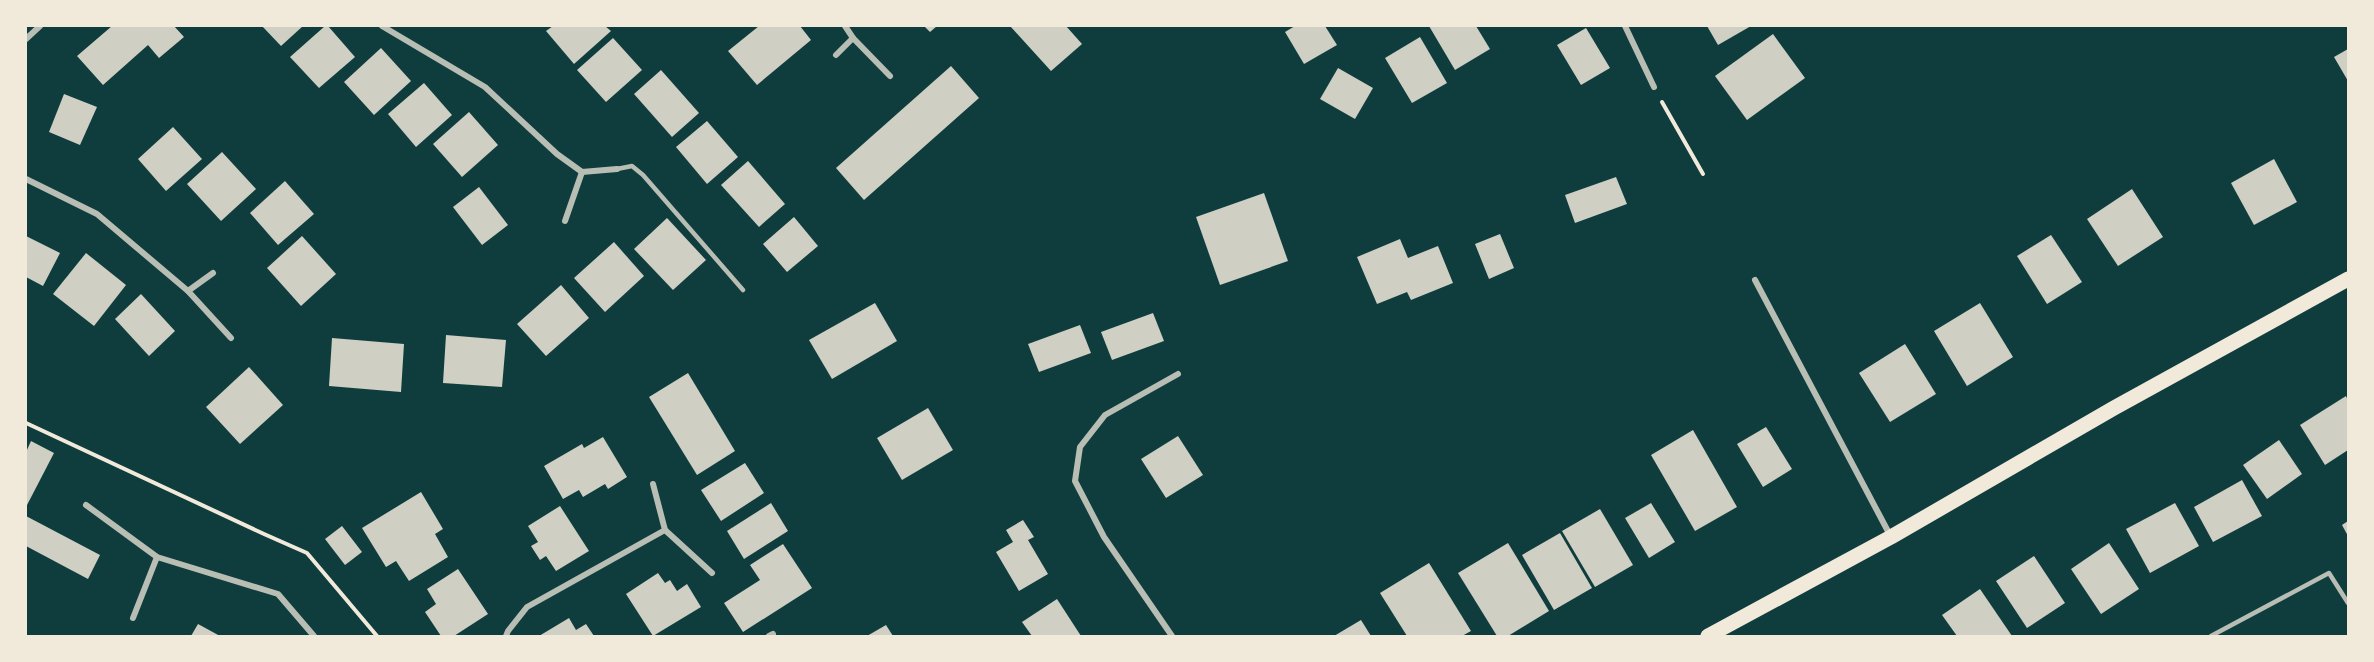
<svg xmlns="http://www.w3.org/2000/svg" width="2374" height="662" viewBox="0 0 2374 662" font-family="Poppins,sans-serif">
	<rect width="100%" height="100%" fill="#0f3d3e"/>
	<g fill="#cfcfc3">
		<path d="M112,26H174L184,37L159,58L148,45L103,85L77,56Z"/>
		<path d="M262,26H303L281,46Z"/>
		<path d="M325,26H328L355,57L319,88L290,57Z"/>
		<path d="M553,26H605L611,31L574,64L546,31Z"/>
		<path d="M759,26H800L811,40L757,85L728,51Z"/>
		<path d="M924,26H937L930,32Z"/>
		<path d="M1010,26H1066L1082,44L1051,71Z"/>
		<path d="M1295,26H1325L1337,45L1304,64L1285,32Z"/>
		<path d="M1429,26H1476L1490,49L1455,70Z"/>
		<path d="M1707,26H1751L1718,45Z"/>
		<path d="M1586,28L1610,68L1581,85L1557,45Z"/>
		<path d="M1773,34L1805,78L1747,120L1715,76Z"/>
		<path d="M1420,37L1447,83L1412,103L1385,58Z"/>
		<path d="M613,38L642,70L606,102L577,70Z"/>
		<path d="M381,48L411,81L374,115L344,82Z"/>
		<path d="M2348,49V81L2334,57Z"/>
		<path d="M951,66L979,98L864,200L836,168Z"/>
		<path d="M1338,68L1373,88L1355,119L1320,99Z"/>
		<path d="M661,70L699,113L672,137L634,94Z"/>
		<path d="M424,83L452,115L416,147L388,114Z"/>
		<path d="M64,94L97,107L80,145L49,132Z"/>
		<path d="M469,112L498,145L462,177L433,144Z"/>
		<path d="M707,121L738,157L707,184L676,147Z"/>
		<path d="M173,127L202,159L166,191L138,159Z"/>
		<path d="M222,152L256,189L221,221L187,184Z"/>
		<path d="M2274,159L2297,202L2254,225L2231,183Z"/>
		<path d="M748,161L785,204L759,227L721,185Z"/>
		<path d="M1616,177L1627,204L1575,223L1565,195Z"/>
		<path d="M285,181L314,214L278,245L250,213Z"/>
		<path d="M479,187L508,225L482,245L453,207Z"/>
		<path d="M2132,189L2163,237L2118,266L2087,219Z"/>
		<path d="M1264,193L1288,261L1220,285L1196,217Z"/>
		<path d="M794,217L818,246L787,272L763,244Z"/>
		<path d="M667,218L706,260L673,290L634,249Z"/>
		<path d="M1500,234L1514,268L1489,279L1475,244Z"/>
		<path d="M2051,235L2082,282L2047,304L2017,256Z"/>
		<path d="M26,236L60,253L43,286L26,277Z"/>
		<path d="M302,236L336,274L301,306L267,268Z"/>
		<path d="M1400,239L1408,258L1438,246L1453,283L1411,300L1407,292L1377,304L1357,257Z"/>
		<path d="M614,242L644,276L605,312L574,278Z"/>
		<path d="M86,253L126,285L94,326L53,294Z"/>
		<path d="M561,285L589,318L546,356L517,324Z"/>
		<path d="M141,294L175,331L149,356L115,319Z"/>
		<path d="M875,303L897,341L832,379L809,340Z"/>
		<path d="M1980,303L2013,357L1967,386L1934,331Z"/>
		<path d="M1153,313L1164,341L1112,360L1101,332Z"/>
		<path d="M1080,325L1091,353L1039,372L1028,344Z"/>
		<path d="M446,335L506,340L502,387L443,383Z"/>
		<path d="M332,338L404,344L401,392L329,386Z"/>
		<path d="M1905,344L1936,394L1890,422L1859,373Z"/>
		<path d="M249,367L283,405L240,444L206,407Z"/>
		<path d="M688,373L735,451L697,475L649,397Z"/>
		<path d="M2346,396L2348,401V450L2325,465L2300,425Z"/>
		<path d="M928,408L953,450L902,480L877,438Z"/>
		<path d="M1766,427L1792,469L1763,487L1737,444Z"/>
		<path d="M1693,430L1737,507L1695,531L1651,455Z"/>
		<path d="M1178,436L1203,475L1166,498L1141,459Z"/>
		<path d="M603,437L627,477L608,489L605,484L583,497L579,490L563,499L544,466L582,444L584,448Z"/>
		<path d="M2279,440L2302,474L2267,499L2243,465Z"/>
		<path d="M31,441L54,453L26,507V452Z"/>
		<path d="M745,463L764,493L721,521L701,490Z"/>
		<path d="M2242,480L2262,516L2213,542L2194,507Z"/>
		<path d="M421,492L443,529L435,534L448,557L409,581L396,561L386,567L362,528Z"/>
		<path d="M771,503L788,531L744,559L727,531Z"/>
		<path d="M1651,503L1675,542L1649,558L1625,518Z"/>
		<path d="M2175,503L2199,546L2150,573L2126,529Z"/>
		<path d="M560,506L589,551L556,571L546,556L540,560L531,546L538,542L528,526Z"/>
		<path d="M1600,509L1633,565L1595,587L1562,531Z"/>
		<path d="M26,516L100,555L88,579L26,546Z"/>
		<path d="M1023,520L1034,537L1028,540L1048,574L1019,591L996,552L1013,542L1006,530Z"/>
		<path d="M2348,521V536L2342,525Z"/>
		<path d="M342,526L362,552L345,565L325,539Z"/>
		<path d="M1560,533L1592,588L1554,610L1522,555Z"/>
		<path d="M1508,543L1549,611L1508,636H1497L1458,573Z"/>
		<path d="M2109,543L2139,589L2101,614L2071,569Z"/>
		<path d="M783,544L812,588L743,632L724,603L760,580L750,565Z"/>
		<path d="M2034,556L2065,603L2027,628L1996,581Z"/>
		<path d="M1429,563L1471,631L1462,636H1407L1380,593Z"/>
		<path d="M458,569L488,614L454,636H441L425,612L436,604L427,589Z"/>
		<path d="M658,573L665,583L670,580L677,591L687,584L701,607L653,636L626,594Z"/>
		<path d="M1980,589L2012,636H1957L1942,615Z"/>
		<path d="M1057,599L1081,636H1032L1022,622Z"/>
		<path d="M569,618L576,630L586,624L594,636H539Z"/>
		<path d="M1361,620L1371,636H1334Z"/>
		<path d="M198,624L220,636H191Z"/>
		<path d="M886,625L893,636H867Z"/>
	</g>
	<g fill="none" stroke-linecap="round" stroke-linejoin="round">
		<g stroke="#f1e9da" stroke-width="4">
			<path d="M1662,102L1703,174"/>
			<path d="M26,423L264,534L307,553L377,636"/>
		</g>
		<g stroke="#b8beb3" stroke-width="4.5">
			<path d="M617,169L632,166L643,175L743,290"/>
			<path d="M2211,636L2329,573L2348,603"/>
		</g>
		<g stroke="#b8beb3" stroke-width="6">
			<path d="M382,26L485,87L557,154L582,172L617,169"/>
			<path d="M1625,26L1654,87"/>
			<path d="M853,38L890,76"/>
			<path d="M26,39L40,26"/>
			<path d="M836,55L853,38L845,26"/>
			<path d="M26,179L97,214L188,291L231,338"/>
			<path d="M565,221L582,172"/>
			<path d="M1755,280L1891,537"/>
			<path d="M188,291L213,273"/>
			<path d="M86,505L157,557L278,594L314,636"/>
			<path d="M665,530L712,573"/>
			<path d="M133,618L157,557"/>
			<path d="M506,636L508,631L527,607L665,530L653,484"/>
			<path d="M769,636L773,634"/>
			<path d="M1172,636L1104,537L1075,481L1080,447L1105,415L1178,374"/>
		</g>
		<path stroke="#f1e9da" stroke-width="15" d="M1708,636L1891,537L2114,408L2348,279"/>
	</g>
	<rect width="2374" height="662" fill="none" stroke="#f1e9da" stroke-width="54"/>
</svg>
